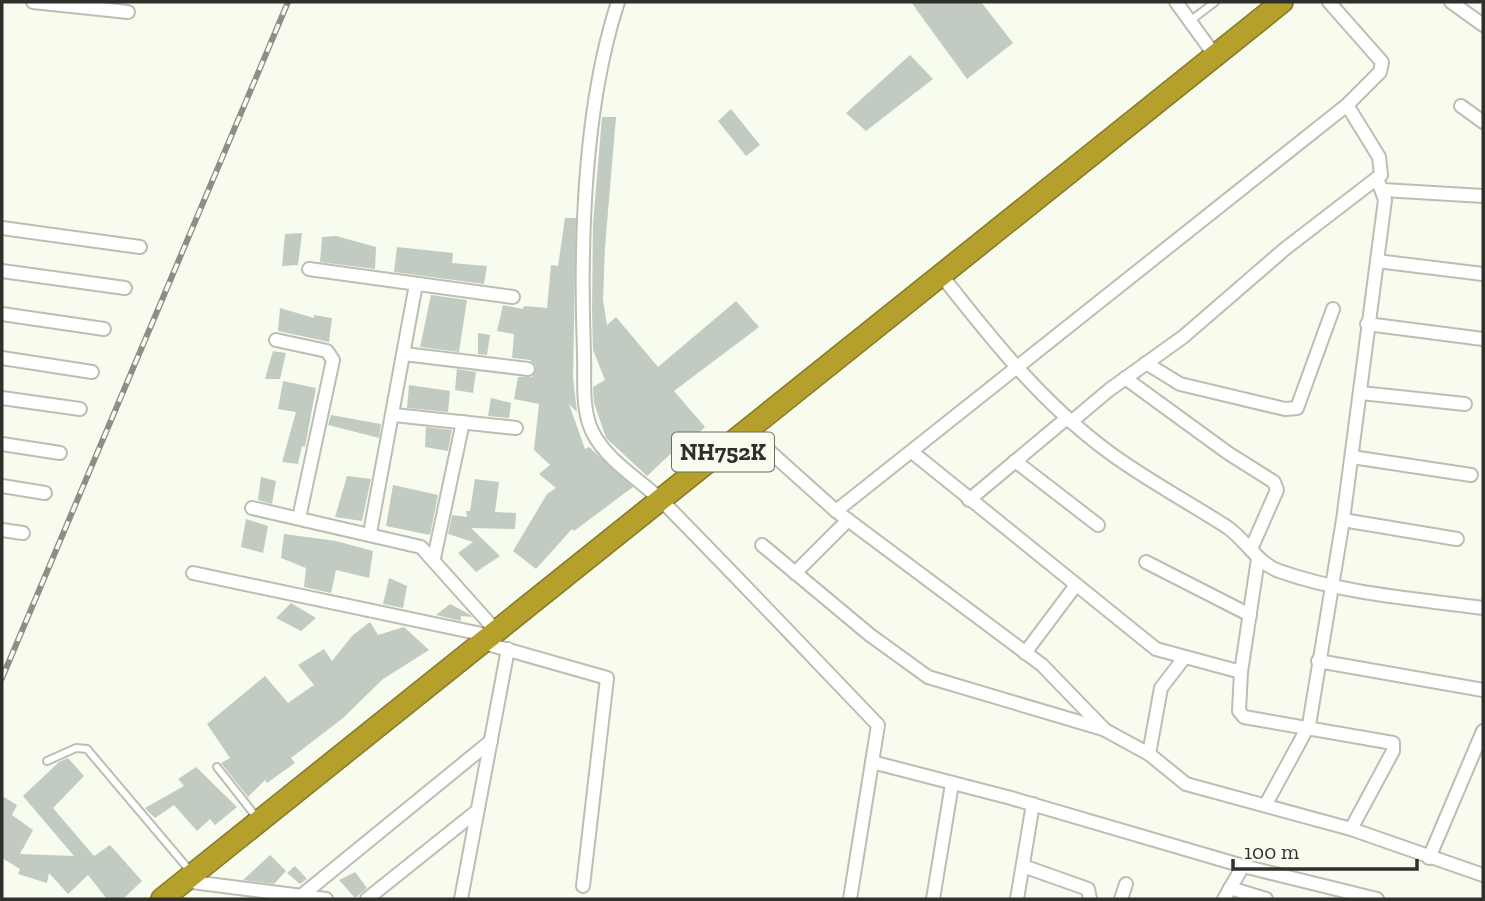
<svg xmlns="http://www.w3.org/2000/svg" width="1485" height="901" viewBox="0 0 1485 901" font-family="'Zilla Slab',serif">
	<rect width="100%" height="100%" fill="#f7fcef"/>
	<g fill="#c1cbc1">
		<path d="M911,2H981L1013,43L967,79Z"/>
		<path d="M910,55L933,79L866,131L846,113Z"/>
		<path d="M731,109L760,145L746,156L718,121Z"/>
		<path d="M602,117H616L605,247L603,300L607,325L616,317L658,367L736,301L759,327L674,391L705,427L683,448L680,445L647,476L606,438L594,403L593,387L605,380L593,350L592,312L593,223Z"/>
		<path d="M565,218H576L573,378L577,412L569,404L585,449L589,447L633,487L574,531L572,529L536,569L513,551L547,494L556,488L539,474L550,465L534,450L539,404L514,399L518,377H532L536,366L530,360L512,358L514,334L497,331L503,305L523,309L524,306L547,308L551,265L558,266Z"/>
		<path d="M302,233L298,265L282,266L285,234Z"/>
		<path d="M336,236L376,247L375,269L320,262L322,237Z"/>
		<path d="M397,247L453,253L452,263L487,266L484,284L394,272Z"/>
		<path d="M431,295L467,300L459,352L420,347Z"/>
		<path d="M280,308L314,318V315L332,318L329,342L278,331Z"/>
		<path d="M478,333L490,335L487,355L478,354Z"/>
		<path d="M273,351L286,353L280,379H265Z"/>
		<path d="M457,369L476,372L473,393L455,390Z"/>
		<path d="M283,381L316,388L305,447L302,446L298,464L282,462L296,412L278,409Z"/>
		<path d="M409,385L450,391L448,412L407,408Z"/>
		<path d="M491,398L511,403L509,418L488,416Z"/>
		<path d="M331,415L381,424L379,438L328,425Z"/>
		<path d="M426,427L452,430L448,451L425,447Z"/>
		<path d="M347,476L371,479L362,521L335,517Z"/>
		<path d="M261,477L276,481L272,504L258,500Z"/>
		<path d="M475,479L499,482L495,512L516,513L515,529L471,528L500,556L476,572L458,553L473,542L448,534L452,515L467,517L466,511H470Z"/>
		<path d="M393,485L438,495L430,535L386,526Z"/>
		<path d="M246,519L268,526L263,553L241,547Z"/>
		<path d="M284,534L336,541L373,551L369,578L336,570L331,593L304,587L306,568L281,558Z"/>
		<path d="M389,578L407,586L403,608L383,604Z"/>
		<path d="M291,603L316,618L301,631L276,618Z"/>
		<path d="M450,604L469,614L472,617L461,616V621L436,615Z"/>
		<path d="M370,622L378,635L404,627L429,650L383,679L343,718L291,758L295,763L267,783L265,780L248,797L221,763L230,758L207,724L265,676L288,703L314,685L298,665L324,649L332,661L352,636Z"/>
		<path d="M68,758L84,776L53,808L94,856L110,845L142,881L123,899H107L88,875L68,894L49,873L47,883L18,874L20,869L2,858V796L17,805L12,815L33,830L20,854L74,856L23,796L59,762Z"/>
		<path d="M196,767L237,807L215,825L210,819L197,831L174,805L155,818L145,808L184,786L178,779Z"/>
		<path d="M270,855L286,871L274,884L243,880Z"/>
		<path d="M295,866L307,879L300,884L287,873Z"/>
		<path d="M355,872L367,888L355,898L339,880Z"/>
	</g>
	<g fill="none" stroke-linecap="round" stroke-linejoin="round">
		<defs>
			<g id="lane">
				<path d="M1190,21L1215,2"/>
				<path d="M47,761L76,748L87,749L191,872"/>
				<path d="M217,767L257,818"/>
			</g>
			<g id="street">
				<path d="M33,2L128,12"/>
				<path d="M618,2C584,106 580,245 584,354C585,379 581,410 593,433C607,461 642,481 664,503C736,576 807,651 878,725L850,899"/>
				<path d="M1176,2L1216,57"/>
				<path d="M1451,2L1483,25"/>
				<path d="M1461,106L1483,122"/>
				<path d="M1383,190L1483,196"/>
				<path d="M2,228L140,247"/>
				<path d="M1377,261L1483,274"/>
				<path d="M309,269L513,297"/>
				<path d="M2,271L125,288"/>
				<path d="M942,276C993,341 1043,404 1110,453C1147,480 1188,502 1227,527C1246,540 1257,563 1279,571C1344,594 1416,599 1483,608"/>
				<path d="M2,314L104,329"/>
				<path d="M1367,324L1483,339"/>
				<path d="M276,340L327,351L333,360L299,518"/>
				<path d="M404,354L528,369"/>
				<path d="M2,358L92,372"/>
				<path d="M1146,363L1180,384L1285,409L1297,408L1333,309"/>
				<path d="M1125,378L1228,453L1274,482L1277,490L1251,549"/>
				<path d="M1361,393L1465,404"/>
				<path d="M2,398L80,409"/>
				<path d="M394,415L516,428"/>
				<path d="M1071,422L1109,390L1183,337L1286,248L1381,175L1379,157L1347,105L1380,72L1382,62L1329,2"/>
				<path d="M748,432L836,511L1042,665L1105,730L1149,754L1186,784L1351,829L1483,875"/>
				<path d="M2,444L60,453"/>
				<path d="M912,452L1156,649L1241,672"/>
				<path d="M1352,457L1471,475"/>
				<path d="M1015,461L1098,525"/>
				<path d="M2,486L45,493"/>
				<path d="M969,500L1067,418"/>
				<path d="M252,508L421,547L497,632"/>
				<path d="M836,511L1347,105"/>
				<path d="M1343,520L1457,539"/>
				<path d="M2,530L23,533"/>
				<path d="M370,533L416,284"/>
				<path d="M762,545L870,635L928,677L1103,729"/>
				<path d="M434,558L463,422"/>
				<path d="M1258,559L1241,672L1239,711L1244,717L1393,743V751L1351,829"/>
				<path d="M1146,562L1250,615"/>
				<path d="M193,573L491,636"/>
				<path d="M795,573L848,520"/>
				<path d="M484,643L607,678L583,886"/>
				<path d="M1025,653L1076,585"/>
				<path d="M1318,661L1483,690"/>
				<path d="M1149,754L1161,688L1184,658"/>
				<path d="M872,762L1011,798L1243,866L1377,899"/>
				<path d="M1266,804L1309,725L1343,520L1385,200L1377,178"/>
				<path d="M1429,858L1483,731"/>
				<path d="M1023,866L1088,889L1090,899"/>
				<path d="M184,881L326,899"/>
				<path d="M1230,888L1266,899"/>
				<path d="M301,896L491,741"/>
				<path d="M367,899L477,811"/>
				<path d="M461,899L508,649"/>
				<path d="M933,899L952,784"/>
				<path d="M1017,899L1033,804"/>
				<path d="M1121,899L1126,884"/>
				<path d="M1224,899L1243,866"/>
			</g>
			<path id="highway" d="M162,899L1282,2"/>
		</defs>
		<use href="#lane" stroke="#bbbfb3" stroke-width="10"/>
		<use href="#street" stroke="#bbbfb3" stroke-width="16"/>
		<use href="#highway" stroke="#85792a" stroke-width="24"/>
		<use href="#lane" stroke="#fff" stroke-width="6"/>
		<use href="#street" stroke="#fff" stroke-width="12"/>
		<use href="#highway" stroke="#b4a02a" stroke-width="21"/>
		<defs>
			<path id="rail" d="M2,678L288,2"/>
		</defs>
		<use href="#rail" stroke="#8b8f86" stroke-width="6"/>
		<use href="#rail" stroke="#f7fcef" stroke-width="3.5" stroke-dasharray="10" stroke-linecap="butt"/>
	</g>
	<g text-anchor="middle" stroke-width="5" stroke-linejoin="round" paint-order="stroke">
		<rect fill="#f7fcef" stroke="#6a6d66" stroke-width="2" x="672" y="432.5" width="102" height="39" rx="5"/>
		<g font-size="23" font-weight="bold" fill="#2e302b">
			<text x="723" y="460">NH752K</text>
		</g>
	</g>
	<rect width="1485" height="901" fill="none" stroke="#2e302b" stroke-width="7"/>
	<path d="M1233 859v10h184v-10" fill="none" stroke="#2e302b" stroke-width="3.5"/>
	<text x="1244" y="859" font-size="21" fill="#2e302b" stroke="#f7fcef" stroke-width="5" paint-order="stroke">100 m</text>
</svg>
